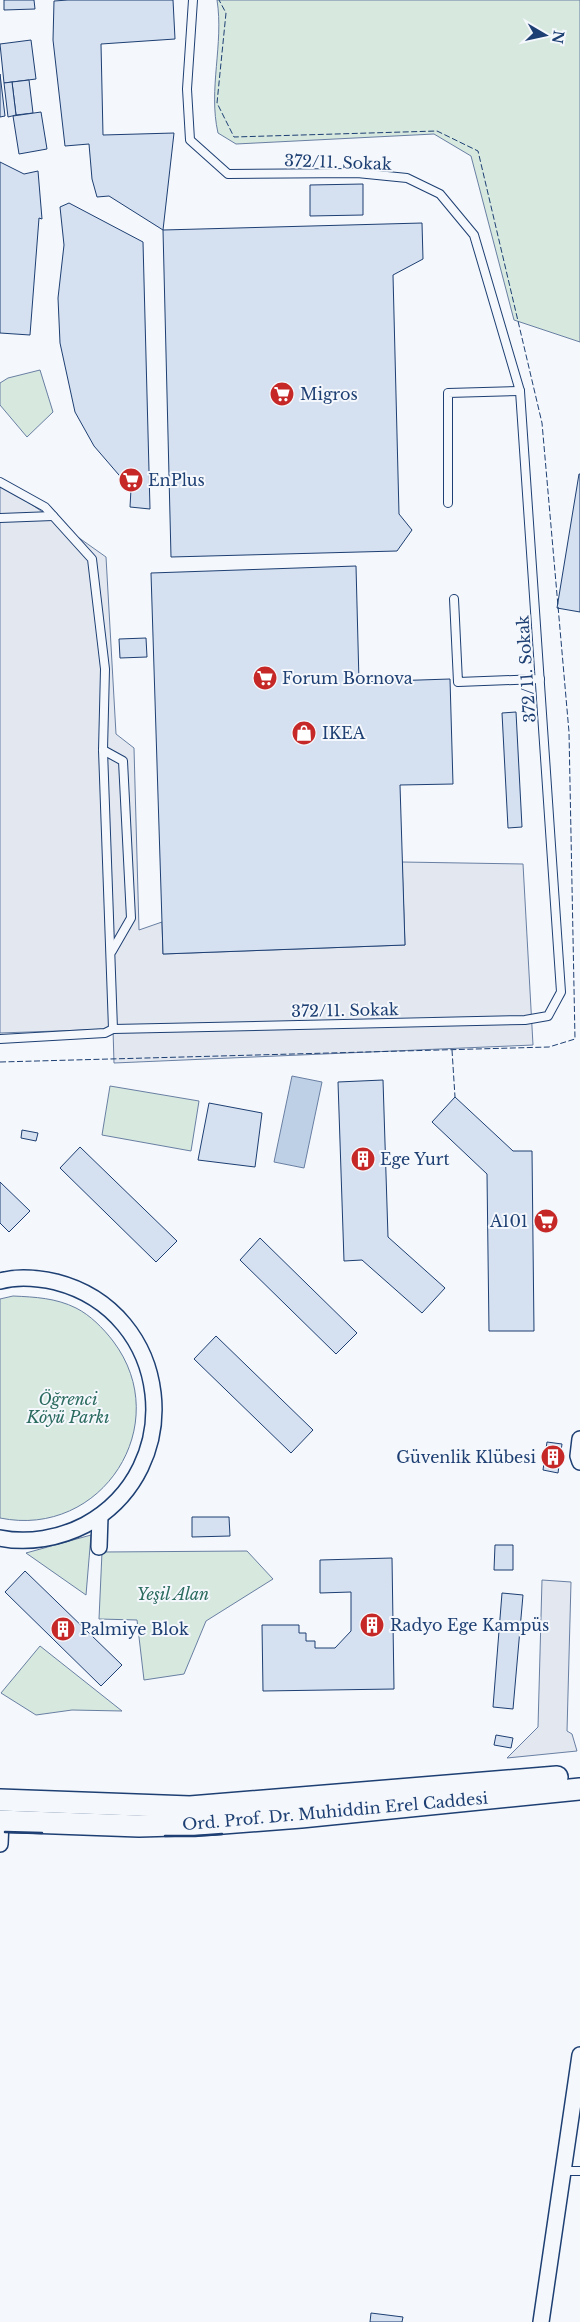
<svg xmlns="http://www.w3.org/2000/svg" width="580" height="2322" viewBox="0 0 580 2322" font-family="'Libre Baskerville',serif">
	<rect width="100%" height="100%" fill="#f4f7fb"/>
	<g fill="#d7e8df" stroke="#687fa3">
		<path d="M217,0H580V342L514,320L471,156L434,134L236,144L218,133C208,89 224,44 217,0Z"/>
		<path d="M40,370L53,412L27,437L0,405V383L8,378Z"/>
		<path d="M110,1086L199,1101L191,1151L102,1135Z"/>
		<path d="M13,1296C35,1297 56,1298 76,1308C90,1315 103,1328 113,1341C176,1424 102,1539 0,1518V1299Z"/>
		<path d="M91,1535L86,1595L26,1553Z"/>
		<path d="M247,1551L273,1579L206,1621L184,1674L144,1680L137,1620L99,1619L102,1552Z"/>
		<path d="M40,1646L122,1711L72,1710L36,1715L1,1693Z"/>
	</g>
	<g fill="#e3e8f0" stroke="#687fa3">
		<path d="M0,482L106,557L116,734L134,748L139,930L162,922L163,954L405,945L402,862L523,864L533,1045L114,1063L113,1029L0,1033Z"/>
		<path d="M542,1580L571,1582L567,1731L572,1734L577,1751L507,1758L538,1727Z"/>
	</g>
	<path fill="#bed0e5" stroke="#687fa3" d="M292,1076L322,1082L304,1168L274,1162Z"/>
	<g fill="#d5e0f0" stroke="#1d3f73">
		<path d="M4,0H34L35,9L4,10Z"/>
		<path d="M68,0H173L175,39L101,44L103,135L174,133L163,230L109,196L97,197L92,179L89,144L65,146L53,40L54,1Z"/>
		<path d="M31,40L36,79L4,83L0,44Z"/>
		<path d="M0,74L5,116L0,117Z"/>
		<path d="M29,80L33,113L16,115L12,82Z"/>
		<path d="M12,82L16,115L8,117L4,83Z"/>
		<path d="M41,112L47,149L19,154L13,116Z"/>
		<path d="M0,162L24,174L38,171L42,219L39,218L30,335L0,333Z"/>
		<path d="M363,184V215L310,216V185Z"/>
		<path d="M69,203L143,242L150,509L130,507L131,489L94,446L75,412L60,343L58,298L64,245L60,207Z"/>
		<path d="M422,223L423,259L393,275L399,514L412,530L397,551L171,557L163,230Z"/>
		<path d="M579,474H580V612L557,608Z"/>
		<path d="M356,566L359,682L450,679L453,784L400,785L405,945L163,954L151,573Z"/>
		<path d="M146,638L147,657L120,658L119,639Z"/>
		<path d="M516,712L522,827L508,828L502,713Z"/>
		<path d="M383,1080L388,1237L445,1288L422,1313L362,1260L344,1261L338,1082Z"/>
		<path d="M455,1097L513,1151H532L534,1331H489L487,1174L432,1122Z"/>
		<path d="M209,1103L262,1113L255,1167L198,1160Z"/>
		<path d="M22,1130L38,1133L36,1141L21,1138Z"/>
		<path d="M80,1147L177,1241L156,1262L60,1168Z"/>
		<path d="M0,1182L30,1211L9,1232L0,1223Z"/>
		<path d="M260,1238L357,1333L336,1354L240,1260Z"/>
		<path d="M216,1336L313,1430L291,1453L194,1359Z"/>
		<path d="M547,1442L562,1444L558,1473L543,1470Z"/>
		<path d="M192,1517H229L230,1536L192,1537Z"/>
		<path d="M495,1545H513V1570H494Z"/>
		<path d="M392,1558L394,1689L263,1691L262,1625H299V1633H306V1641H315V1648H335L351,1631V1592L320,1593V1560Z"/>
		<path d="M25,1571L122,1665L101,1686L5,1592Z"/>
		<path d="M502,1593L523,1595L513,1709L493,1707Z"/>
		<path d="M496,1735L513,1738L511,1748L494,1745Z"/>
		<path d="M371,2313L403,2317L402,2322H370Z"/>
	</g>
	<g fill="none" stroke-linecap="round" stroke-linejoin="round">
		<defs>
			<g id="lane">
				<path d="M0,482L45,507L92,559L105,669L103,750L113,1029"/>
				<path d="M448,503V393L520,391"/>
				<path d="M0,518L53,516"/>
				<path d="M454,599L458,682L540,679"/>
				<path d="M103,750L123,761L131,918L112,951"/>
				<path d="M0,1039L105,1033L113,1029L525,1020L548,1016L561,992L520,391L474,235L440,194L407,178L357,173L228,174L190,140L187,89L193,0"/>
				<path d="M562,2171H580"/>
			</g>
			<g id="street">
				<path d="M0,1281C18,1276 38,1278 56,1282C172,1312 189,1468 85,1525C60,1538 28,1544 0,1538"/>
				<path d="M580,1439L578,1456L580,1462"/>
				<path d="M99,1547L100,1516"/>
				<path d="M0,1844L1,1821"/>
				<path d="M541,2322L580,2055"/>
			</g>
			<g id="secondary">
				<path d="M0,1800L190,1807L557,1777"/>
				<path d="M0,1821L139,1826L210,1824L301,1817L580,1789"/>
			</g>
		</defs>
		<use href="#lane" stroke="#1d3f73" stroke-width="10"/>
		<use href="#street" stroke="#1d3f73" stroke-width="18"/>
		<use href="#secondary" stroke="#1d3f73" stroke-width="24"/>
		<use href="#lane" stroke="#f4f7fb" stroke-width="8"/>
		<use href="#street" stroke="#f4f7fb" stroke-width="15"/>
		<use href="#secondary" stroke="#f4f7fb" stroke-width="21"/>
		<g stroke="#1d3f73" stroke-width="1" stroke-dasharray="6 2.5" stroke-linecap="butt">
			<path d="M452,1050L455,1097"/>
			<path d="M0,1062L549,1047L575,1039L569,732L542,423L478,151L437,131L234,137L217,103L226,13L219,0"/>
		</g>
		<g stroke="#1d3f73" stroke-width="2.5">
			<path d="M5,1832L42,1833"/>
			<path d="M165,1836H195L222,1834"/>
		</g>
	</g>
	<defs>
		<symbol id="supermarket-disc" viewBox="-11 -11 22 22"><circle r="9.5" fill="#c62828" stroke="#f4f7fb"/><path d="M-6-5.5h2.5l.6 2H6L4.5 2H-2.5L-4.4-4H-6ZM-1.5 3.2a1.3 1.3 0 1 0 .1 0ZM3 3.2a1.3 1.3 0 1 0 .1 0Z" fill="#fff"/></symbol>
		<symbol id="shop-disc" viewBox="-11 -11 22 22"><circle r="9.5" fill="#c62828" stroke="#f4f7fb"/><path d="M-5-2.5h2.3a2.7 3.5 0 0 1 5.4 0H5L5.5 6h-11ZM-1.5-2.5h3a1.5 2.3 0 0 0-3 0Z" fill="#fff"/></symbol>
		<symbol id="building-disc" viewBox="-11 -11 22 22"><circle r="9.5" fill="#c62828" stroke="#f4f7fb"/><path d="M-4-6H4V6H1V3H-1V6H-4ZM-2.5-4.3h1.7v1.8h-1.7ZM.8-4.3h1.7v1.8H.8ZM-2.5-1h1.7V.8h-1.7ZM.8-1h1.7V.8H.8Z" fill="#fff"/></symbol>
	</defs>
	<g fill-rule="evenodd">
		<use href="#supermarket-disc" x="268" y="380" width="28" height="28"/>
		<use href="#supermarket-disc" x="117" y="466" width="28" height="28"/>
		<use href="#supermarket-disc" x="251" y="664" width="28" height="28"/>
		<use href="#shop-disc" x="290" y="719" width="28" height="28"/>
		<use href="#building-disc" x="349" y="1145" width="28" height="28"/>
		<use href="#supermarket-disc" x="532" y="1207" width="28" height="28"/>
		<use href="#building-disc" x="539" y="1443" width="28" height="28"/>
		<use href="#building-disc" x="358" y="1611" width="28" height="28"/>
		<use href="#building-disc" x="49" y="1615" width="28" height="28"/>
	</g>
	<g text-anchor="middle" stroke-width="4" stroke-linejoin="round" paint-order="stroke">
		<g font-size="16" fill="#1d3f73" stroke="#f4f7fb">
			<text transform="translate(338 162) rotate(2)" y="6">372/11. Sokak</text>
			<text transform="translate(526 669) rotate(-94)" y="6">372/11. Sokak</text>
			<text transform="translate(345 1010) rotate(-1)" y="6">372/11. Sokak</text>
			<text transform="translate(335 1811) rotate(-5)" y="6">Ord. Prof. Dr. Muhiddin Erel Caddesi</text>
		</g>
		<g font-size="16" fill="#1d3f73" stroke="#f4f7fb" text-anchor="start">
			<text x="300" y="400">Migros</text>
			<text x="148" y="486">EnPlus</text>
			<text x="282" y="684">Forum Bornova</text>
			<text x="322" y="739">IKEA</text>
			<text x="380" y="1165">Ege Yurt</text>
			<text x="528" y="1227" text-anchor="end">A101</text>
			<text x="536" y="1463" text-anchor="end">Güvenlik Klübesi</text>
			<text x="390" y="1631">Radyo Ege Kampüs</text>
			<text x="80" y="1635">Palmiye Blok</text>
		</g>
		<g font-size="16" font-style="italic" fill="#2c6c60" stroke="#f4f7fb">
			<text x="68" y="1405">Öğrenci<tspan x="68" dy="18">Köyü Parkı</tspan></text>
			<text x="173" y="1600">Yeşil Alan</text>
		</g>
	</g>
	<g transform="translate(545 35) rotate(99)" stroke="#f4f7fb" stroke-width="4" paint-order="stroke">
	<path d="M0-4L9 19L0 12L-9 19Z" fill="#1d3f73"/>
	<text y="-8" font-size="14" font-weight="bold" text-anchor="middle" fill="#1d3f73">N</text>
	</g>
</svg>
